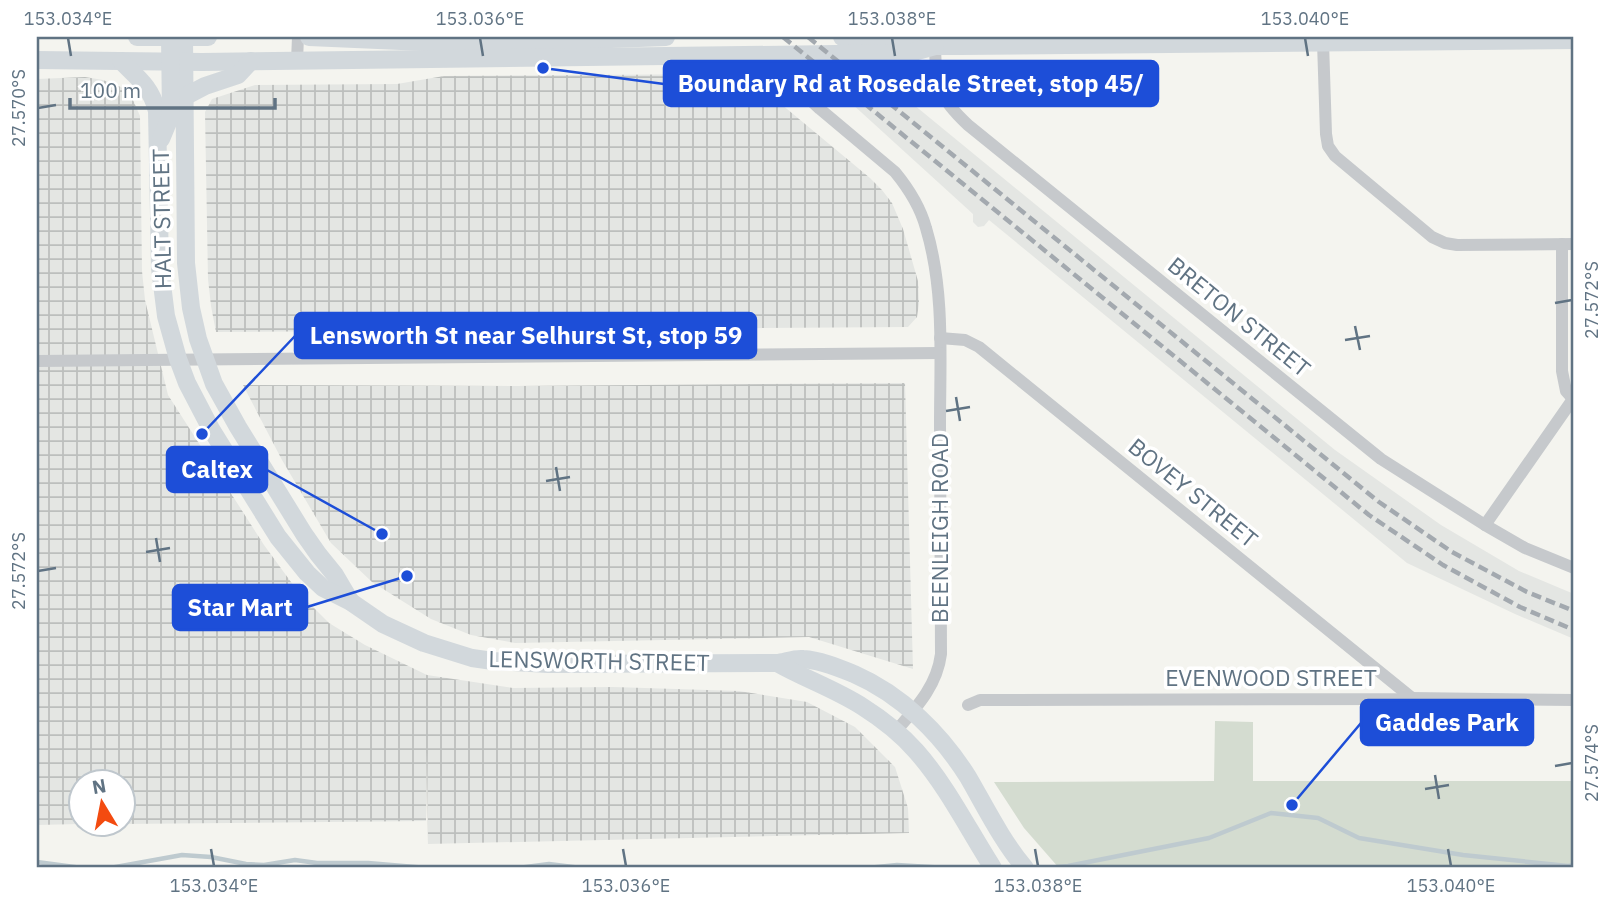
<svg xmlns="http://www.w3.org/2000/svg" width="1611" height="905" viewBox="0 0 1611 905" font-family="'IBM Plex Sans',sans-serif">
	<defs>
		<pattern id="industrial-grid" width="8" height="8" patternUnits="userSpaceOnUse" patternTransform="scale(1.75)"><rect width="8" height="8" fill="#e4e6e3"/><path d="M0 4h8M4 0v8" fill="none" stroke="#bcbfbd"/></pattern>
	</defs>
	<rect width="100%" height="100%" fill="#f4f4ef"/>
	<path fill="#e4e6e3" d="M857,61L908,100L1335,450L1441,525L1519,571L1574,594V639L1515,614L1407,563L989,220L984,226L978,227L973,222V214L806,62Z"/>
	<g fill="url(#industrial-grid)">
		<path d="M735,74L769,94L870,178L882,190L892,203L903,229L918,281L919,304L917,317L908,327L216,332L211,306L208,279L205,112L212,99L255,85L397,84L444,76Z"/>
		<path d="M85,77L103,80L121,87L133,100L140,116L142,271L145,300L168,395L264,545L299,593L329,623L365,645L427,675L513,688L613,687L739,691L807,702L855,727L895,767L908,808L909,833L428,844L427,751L426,821L123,824L122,782H80V824L37,825V79Z"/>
		<path d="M905,383L913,669L809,637L515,643L471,635L431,619L372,582L331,543L282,460L243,385L516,386Z"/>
	</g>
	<path fill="#d4dcd0" d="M1215,721L1253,722V781H1574V868H1059L1024,828L994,782L1214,781Z"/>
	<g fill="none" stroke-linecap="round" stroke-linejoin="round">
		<g stroke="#becacf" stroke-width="4.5">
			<path d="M37,862L82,868H110L182,855L211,857L246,864L264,865L295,860L317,863H368L427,868"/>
			<path d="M518,868L549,864L581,868"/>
			<path d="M718,868H740"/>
			<path d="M867,868L897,865L947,868"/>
			<path d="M1047,868L1068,866L1209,838L1271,813L1318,818L1359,838L1463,855L1568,866L1574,865"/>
		</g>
		<g stroke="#c6c9cc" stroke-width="12">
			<path d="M1323,42L1326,134L1328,146L1335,156L1432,237L1445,243L1457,245L1574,244"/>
			<path d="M935,46C936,86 938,97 968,125L1381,459L1485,525L1525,548L1574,568"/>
			<path d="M297,61L298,37"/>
			<path d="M805,95L820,109L895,172C909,189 920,206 926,228C945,291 940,359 940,424C940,501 941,577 941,654C937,686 916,708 896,731"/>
			<path d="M1562,244V371L1566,391L1574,400"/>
			<path d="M940,338L965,340L979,347L1412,698"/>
			<path d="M37,361L940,353"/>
			<path d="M1485,525L1573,399"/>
			<path d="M968,705L980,700L1400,699L1412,698L1574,700"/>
		</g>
		<g stroke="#d2d8dc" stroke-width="18">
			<path d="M137,37H208"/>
			<path d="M184,37L186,263L191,308L198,339L214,384L238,427L304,534L318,554L335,575L351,602"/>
			<path d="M309,37L470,44L666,37"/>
			<path d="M842,37L909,39L935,46H960L1574,40"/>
			<path d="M763,55L780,87L787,91L805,95"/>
			<path d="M37,60L202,62L910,53L935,46"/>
			<path d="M121,61C138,78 151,87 157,111L160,268L166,316L178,359L187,383L211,429L278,537L307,573L323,588L351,602L383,624L424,643L472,658L493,661L548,664L777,663C785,662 795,658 803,659C820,660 839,668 854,674C902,695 941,734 968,777C986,808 1002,841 1025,868"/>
			<path d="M184,97L205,86L238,75L251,61"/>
			<path d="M161,139L171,115L170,37"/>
			<path d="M777,663C805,679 835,689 863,707C882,719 901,734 916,751C947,786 968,829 993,868"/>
		</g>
		<g stroke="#a3a9af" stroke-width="4.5" stroke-dasharray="10 5" stroke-linecap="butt">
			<path d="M783,37L1369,515L1443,565L1520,607L1574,630"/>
			<path d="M808,37L1379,502L1452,552L1527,592L1574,611"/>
		</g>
	</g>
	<path fill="none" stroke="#607383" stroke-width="2.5" d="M68,38L71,56M480,38L483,56M892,38L895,56M1305,38L1308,56M38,108L56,105M1555,303L1572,300M1355,326L1360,350M1345,340L1370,336M956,397L960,421M946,411L970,407M556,467L560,491M546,481L570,477M156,538L160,562M146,552L170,548M38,571L56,568M1555,766L1572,763M1435,775L1439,799M1425,789L1449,785M211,849L214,866M623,849L626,866M1035,849L1038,866M1448,849L1451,866"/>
	<g text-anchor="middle" stroke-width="7" stroke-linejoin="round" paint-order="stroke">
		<g font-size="23" fill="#607383" stroke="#fff">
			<text transform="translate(162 219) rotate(-91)" y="8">HALT STREET</text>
			<text transform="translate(1239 317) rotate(39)" y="8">BRETON STREET</text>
			<text transform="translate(1193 493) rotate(39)" y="8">BOVEY STREET</text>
			<text transform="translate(940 528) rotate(-90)" y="8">BEENLEIGH ROAD</text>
			<text transform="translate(599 661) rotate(1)" y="8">LENSWORTH STREET</text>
			<text x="1271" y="686">EVENWOOD STREET</text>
		</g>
	</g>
	<path fill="none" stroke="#1d4ed8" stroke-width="2.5" d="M543 68L664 84M202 434L295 336M382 534L267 470M407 576L307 607M1292 805L1361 723"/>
	<g fill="#1d4ed8" stroke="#fff" stroke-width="2.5">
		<circle cx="543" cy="68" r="7"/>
		<circle cx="202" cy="434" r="7"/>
		<circle cx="382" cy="534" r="7"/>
		<circle cx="407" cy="576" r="7"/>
		<circle cx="1292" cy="805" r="7"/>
	</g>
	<g fill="#1d4ed8" stroke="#1d4ed8" stroke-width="2.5">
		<rect x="664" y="61" width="494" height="45" rx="7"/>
		<rect x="295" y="313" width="461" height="45" rx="7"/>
		<rect x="167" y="447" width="100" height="45" rx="7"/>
		<rect x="173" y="585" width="134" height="45" rx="7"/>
		<rect x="1361" y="700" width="172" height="45" rx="7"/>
	</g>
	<g font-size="24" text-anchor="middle" font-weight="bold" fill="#fff">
		<text x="911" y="92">Boundary Rd at Rosedale Street, stop 45/</text>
		<text x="526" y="344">Lensworth St near Selhurst St, stop 59</text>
		<text x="217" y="478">Caltex</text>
		<text x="240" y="616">Star Mart</text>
		<text x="1447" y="731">Gaddes Park</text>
	</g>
	<rect width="1611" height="905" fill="none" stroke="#ffffff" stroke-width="77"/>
	<g transform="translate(102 803) rotate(350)"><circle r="33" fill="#ffffff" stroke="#bfc7cd" stroke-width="2"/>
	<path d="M0-5L12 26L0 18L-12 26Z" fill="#f34b10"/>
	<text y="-10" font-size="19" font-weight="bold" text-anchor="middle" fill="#607383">N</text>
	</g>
	<path d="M70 98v10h205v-10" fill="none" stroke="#607383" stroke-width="3.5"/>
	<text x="80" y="98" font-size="21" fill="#607383" stroke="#ffffff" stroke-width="5" paint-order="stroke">100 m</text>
	<rect x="38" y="38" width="1534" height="828" fill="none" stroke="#607383" stroke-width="2.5"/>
	<g font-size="18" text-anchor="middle" fill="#607383">
		<text x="68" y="25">153.034°E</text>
		<text x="480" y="25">153.036°E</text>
		<text x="892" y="25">153.038°E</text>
		<text x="1305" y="25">153.040°E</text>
		<text transform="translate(19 108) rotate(-90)" y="6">27.570°S</text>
		<text transform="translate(1592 300) rotate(-90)" y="6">27.572°S</text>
		<text transform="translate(19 571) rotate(-90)" y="6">27.572°S</text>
		<text transform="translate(1592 763) rotate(-90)" y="6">27.574°S</text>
		<text x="214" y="892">153.034°E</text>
		<text x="626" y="892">153.036°E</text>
		<text x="1038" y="892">153.038°E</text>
		<text x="1451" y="892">153.040°E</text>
	</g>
</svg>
